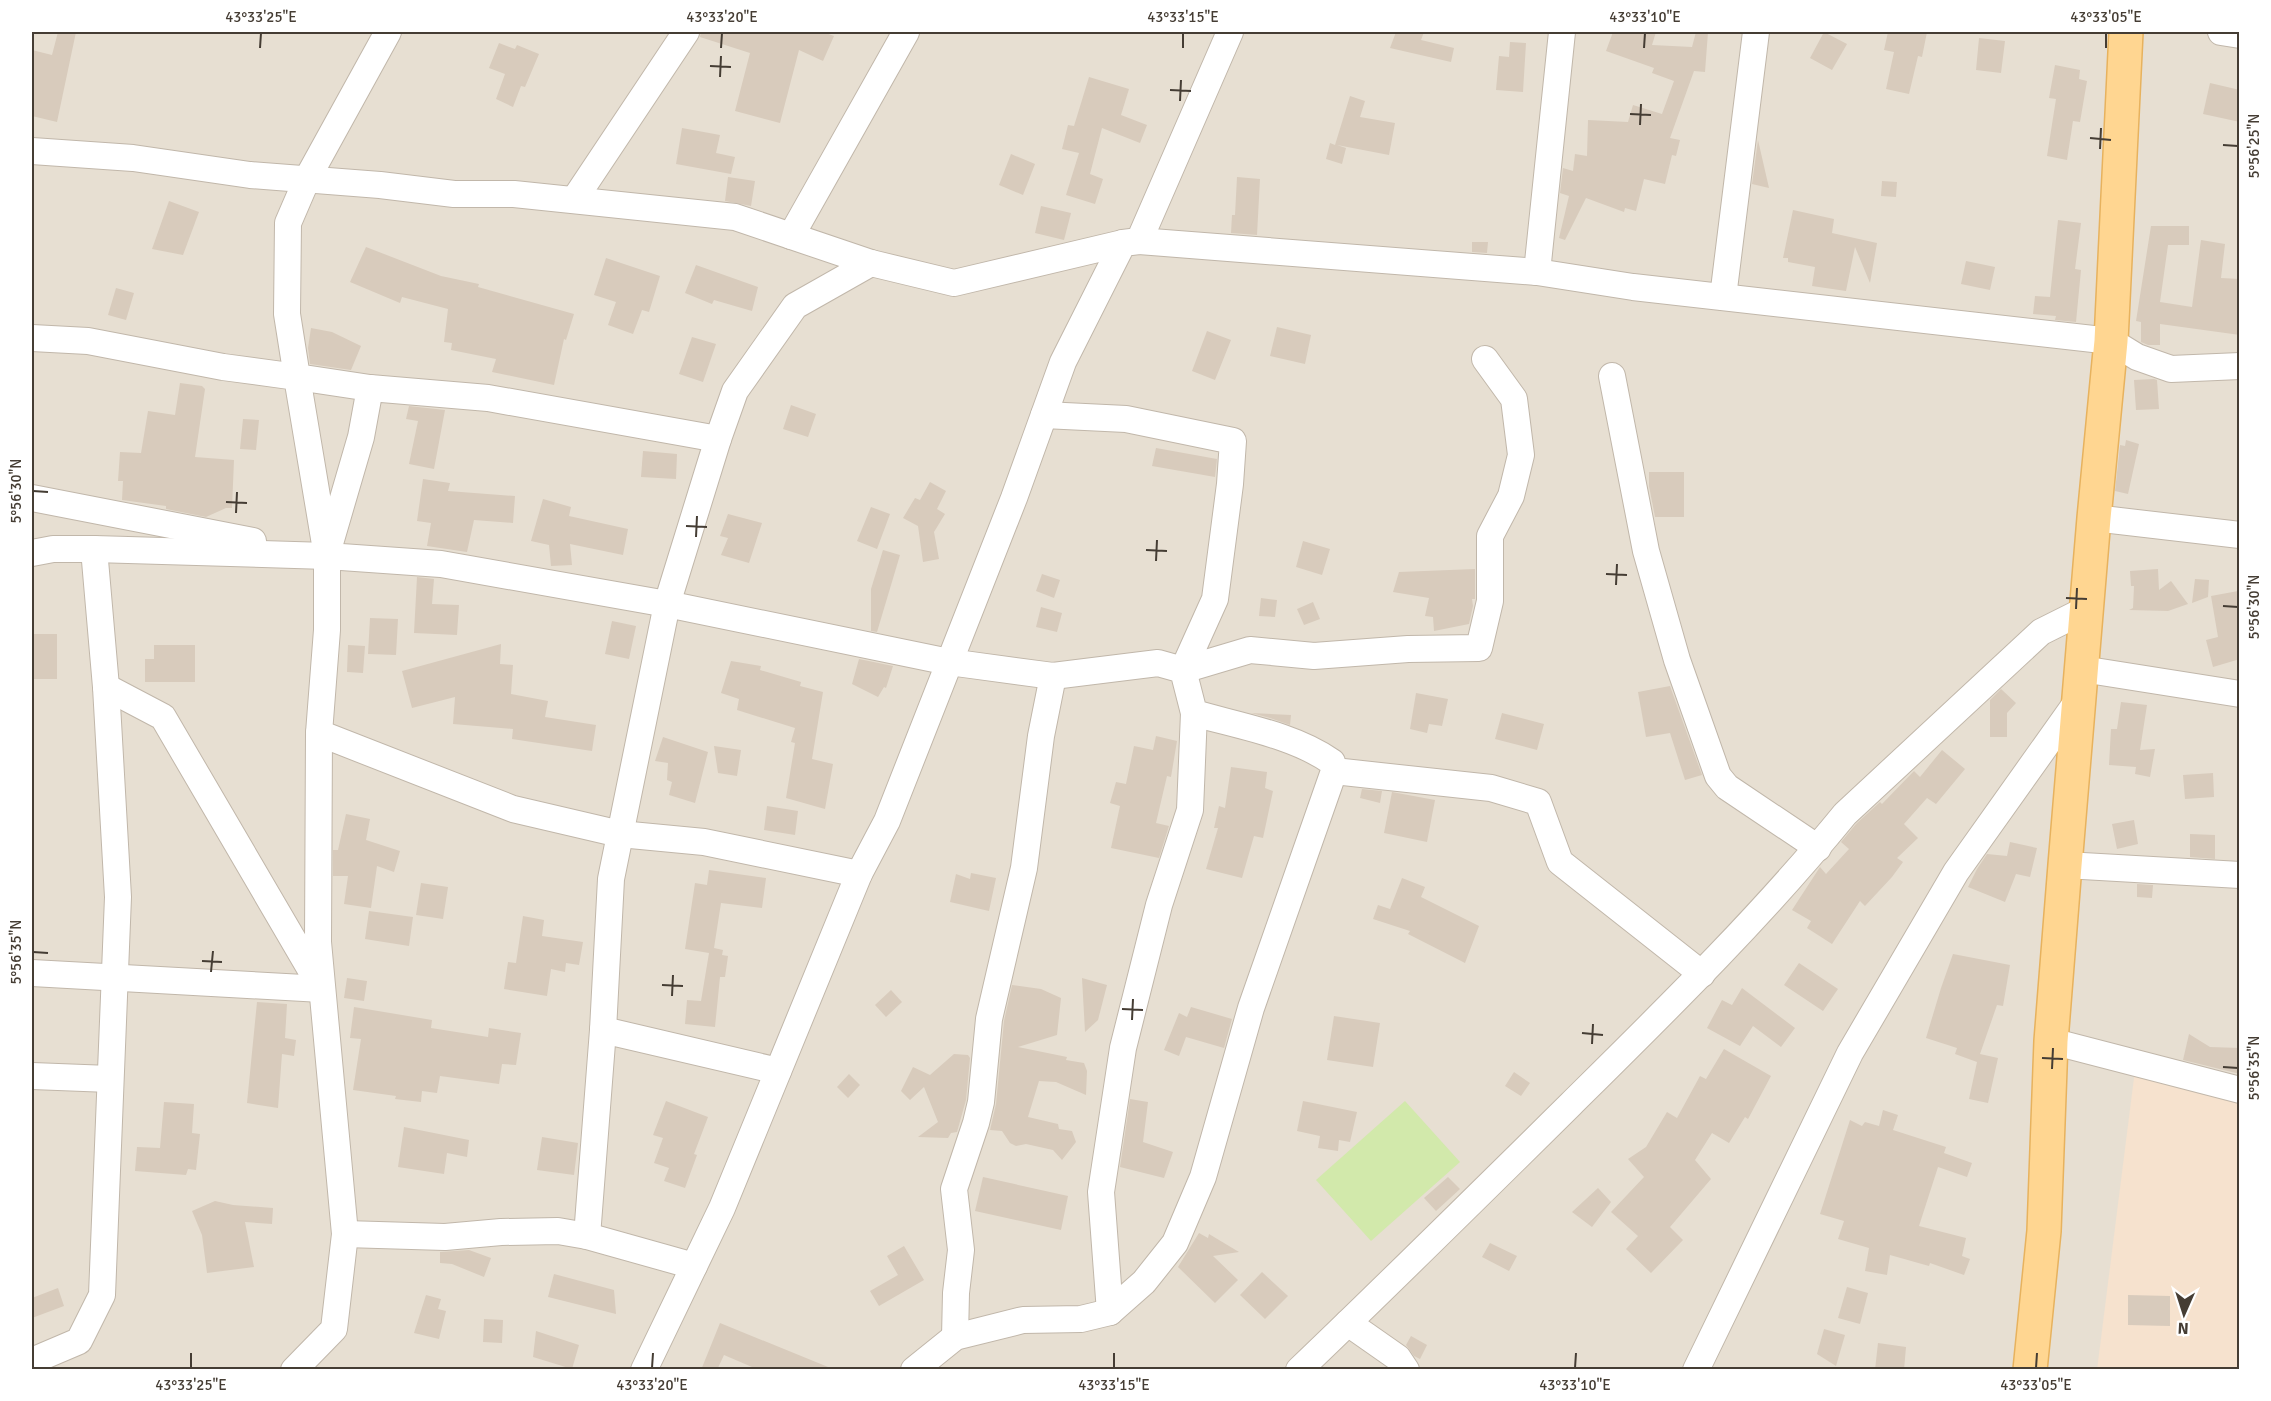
<svg xmlns="http://www.w3.org/2000/svg" width="2271" height="1401" viewBox="0 0 2271 1401" font-family="Signika,sans-serif">
	<rect width="100%" height="100%" fill="#f3ede4"/>
	<rect fill="#e7dfd2" x="32" y="32" width="2207" height="1337"/>
	<path fill="#f6e2ce" d="M2135,1070L2239,1099V1369L2097,1370Z"/>
	<path fill="#d2e9ab" d="M1405,1101L1460,1162L1371,1241L1316,1180Z"/>
	<g fill="#d8cbbc">
		<path d="M58,32H76L57,122L32,116V50L52,55Z"/>
		<path d="M701,32H823L834,36L823,61L799,50L780,123L735,111L750,53L700,37Z"/>
		<path d="M1396,32H1424L1421,40L1454,48L1451,62L1390,48Z"/>
		<path d="M1613,32H1656L1652,45L1692,47L1696,32H1708L1705,72L1694,71L1670,138L1680,140L1676,156L1672,155L1665,184L1644,179L1636,211L1625,208L1624,212L1586,198L1565,240L1559,238L1569,196L1560,193L1563,168L1573,171L1575,154L1587,156L1588,120L1628,122L1633,105L1662,114L1674,81L1652,73L1654,68L1606,51Z"/>
		<path d="M1824,32L1847,44L1832,70L1810,58Z"/>
		<path d="M1888,32H1927L1922,57L1918,56L1909,94L1886,89L1894,52L1884,50Z"/>
		<path d="M1979,38L2005,41L2001,73L1976,70Z"/>
		<path d="M1510,42L1526,43L1523,92L1496,90L1499,56L1509,57Z"/>
		<path d="M499,43L515,49L517,45L539,54L525,87L521,86L513,107L496,99L505,74L489,68Z"/>
		<path d="M2055,65L2080,70L2079,79L2087,81L2080,122L2073,121L2067,160L2047,156L2056,99L2049,98Z"/>
		<path d="M1089,77L1129,89L1121,115L1147,125L1140,143L1102,128L1090,174L1103,179L1095,204L1066,195L1079,153L1062,149L1068,125L1074,126Z"/>
		<path d="M2210,83L2240,90V122L2203,114Z"/>
		<path d="M1350,96L1365,101L1360,117L1395,123L1389,155L1337,145L1346,148L1342,164L1326,159L1330,143L1335,145Z"/>
		<path d="M682,128L720,135L716,153L735,157L731,174L676,164Z"/>
		<path d="M1758,140L1769,188L1752,184Z"/>
		<path d="M1011,154L1035,164L1023,195L999,185Z"/>
		<path d="M728,177L755,181L751,206L725,201Z"/>
		<path d="M1237,177L1260,179L1257,235L1231,233L1232,215H1235Z"/>
		<path d="M1882,181L1897,182L1896,197L1881,196Z"/>
		<path d="M169,201L199,212L183,255L152,249Z"/>
		<path d="M1041,206L1071,213L1064,240L1035,233Z"/>
		<path d="M1793,210L1834,219L1832,233L1877,243L1870,283L1855,247L1846,291L1812,286L1815,267L1788,262V258H1783Z"/>
		<path d="M2058,220L2081,223L2075,269L2081,270L2076,322L2055,320L2056,316L2033,314L2035,296L2050,297Z"/>
		<path d="M2151,226H2189V245H2168L2160,302L2192,307L2201,240L2225,244L2221,278L2240,279V335L2160,324V345H2148L2141,342V322L2136,321Z"/>
		<path d="M1472,242H1488L1487,253L1472,252Z"/>
		<path d="M366,247L441,276L479,284L478,287L574,314L566,340L564,339L554,385L492,372L496,359L451,350L452,343L444,342L448,309L402,297L400,303L350,282Z"/>
		<path d="M606,258L660,276L649,312L642,310L633,334L608,325L616,302L594,295Z"/>
		<path d="M1966,261L1995,267L1990,290L1961,284Z"/>
		<path d="M696,265L758,287L752,311L714,300L712,304L685,293Z"/>
		<path d="M116,288L134,293L126,320L108,315Z"/>
		<path d="M1277,327L1311,335L1305,364L1270,356Z"/>
		<path d="M311,328L332,332L361,346L351,370L310,364L308,348Z"/>
		<path d="M1207,331L1231,340L1215,380L1192,371Z"/>
		<path d="M692,337L716,344L703,382L679,374Z"/>
		<path d="M2154,379L2157,380L2159,409L2136,410L2134,380Z"/>
		<path d="M180,383L202,386L205,389L195,457L234,460L232,508H226L206,517L166,509V506L122,500L123,481H118L120,452L141,453L148,411L175,415Z"/>
		<path d="M791,405L816,414L808,437L783,429Z"/>
		<path d="M409,406L445,410L434,469L409,464L418,421L406,419Z"/>
		<path d="M243,419L259,420L256,450L240,449Z"/>
		<path d="M2126,440L2139,444L2128,494L2115,491L2120,445L2125,446Z"/>
		<path d="M1156,448L1217,459L1215,477L1152,466Z"/>
		<path d="M643,451L677,454L676,479L641,477Z"/>
		<path d="M1649,472H1684V517H1655L1649,486Z"/>
		<path d="M423,479L450,483L448,491L515,496L513,523L474,520L467,552L427,546L431,523L417,521Z"/>
		<path d="M930,482L946,491L937,509L945,514L934,532L939,559L923,562L918,526L903,518L915,498L920,500Z"/>
		<path d="M543,499L571,507L569,516L628,529L623,555L570,544L572,565L551,566L549,545L531,541Z"/>
		<path d="M871,507L890,514L877,549L857,541Z"/>
		<path d="M728,514L762,523L749,563L721,555L728,538L720,536Z"/>
		<path d="M1303,541L1330,549L1322,575L1296,567Z"/>
		<path d="M883,550L900,555L877,632L871,631V589Z"/>
		<path d="M1475,569V599H1472L1473,606L1469,624L1434,631L1433,617L1425,616L1429,598L1393,592L1399,572Z"/>
		<path d="M2158,569L2159,590L2171,581L2188,604L2168,611L2129,610L2133,608L2134,586H2131L2130,571Z"/>
		<path d="M1042,574L1060,580L1054,598L1036,591Z"/>
		<path d="M417,577L434,579L432,604L459,605L457,635L414,633Z"/>
		<path d="M2195,579L2209,580L2208,597L2192,603Z"/>
		<path d="M2238,591L2240,659L2213,667L2206,640L2218,637L2211,596Z"/>
		<path d="M1261,598L1277,600L1275,617L1259,616Z"/>
		<path d="M1313,602L1320,619L1304,625L1297,609Z"/>
		<path d="M1041,607L1062,613L1057,632L1036,627Z"/>
		<path d="M370,618L398,619L396,655L368,654Z"/>
		<path d="M612,621L636,626L629,659L605,654Z"/>
		<rect x="32" y="634" width="25" height="45"/>
		<path d="M501,644L500,664L513,665L511,694L548,701L545,717L596,725L592,751L512,739L513,729L453,724L455,697L412,708L402,671Z"/>
		<path d="M154,645H195V682H145V659H154Z"/>
		<path d="M348,645L365,646L363,673L347,672Z"/>
		<path d="M859,659L893,666L886,688L884,687L878,697L852,684Z"/>
		<path d="M731,661L761,666L760,670L801,682L800,686L823,692L812,759L833,764L825,809L786,798L795,743L791,742L795,728L737,710L739,699L721,693Z"/>
		<path d="M1670,686L1702,775L1685,780L1670,733L1646,737L1638,692Z"/>
		<path d="M2001,689L2016,703L2007,713V737H1990V700Z"/>
		<path d="M1416,693L1448,699L1442,726L1429,724L1427,733L1410,729Z"/>
		<path d="M2121,702L2147,705L2140,750L2155,749L2150,777L2135,774L2136,767L2109,765L2111,729H2117Z"/>
		<path d="M1251,713L1291,715L1290,725L1270,718Z"/>
		<path d="M1502,713L1544,724L1537,750L1495,739Z"/>
		<path d="M1156,736L1177,741L1171,777L1167,776L1156,823L1169,826L1159,858L1111,848L1120,806L1110,803L1116,782L1126,784L1134,746L1153,750Z"/>
		<path d="M663,737L708,752L695,803L669,795L672,782L667,780L668,763L655,761Z"/>
		<path d="M714,746L741,750L737,776L718,773Z"/>
		<path d="M1942,750L1965,769L1936,804L1927,798L1904,824L1918,838L1897,858L1903,862L1892,877L1865,906L1860,901L1832,944L1807,928L1811,921L1792,910L1820,867L1826,874L1849,849L1841,842L1856,824L1880,802L1882,804L1914,771L1920,777Z"/>
		<path d="M1231,767L1267,772L1265,788L1273,791L1263,838L1254,836L1242,878L1206,869L1218,828H1214L1219,806L1225,808Z"/>
		<path d="M2213,773L2214,797L2185,799L2183,775Z"/>
		<path d="M1362,789L1382,791L1380,803L1360,798Z"/>
		<path d="M1392,792L1435,800L1427,842L1384,833Z"/>
		<path d="M767,806L798,811L795,835L764,830Z"/>
		<path d="M346,814L370,819L366,840L400,851L394,872L377,866L371,908L344,904L348,876H333V850H338Z"/>
		<path d="M2134,820L2138,844L2117,849L2112,824Z"/>
		<path d="M2190,834L2215,835V859L2190,857Z"/>
		<path d="M2010,842L2037,848L2030,877L2016,874L2005,902L1968,887L1977,869L1987,854L2007,856Z"/>
		<path d="M709,870L766,878L762,908L721,903L714,948L723,950L722,955L728,956L725,977H720L715,1027L685,1024L687,1000L701,1001L709,953L685,949L695,883L707,885Z"/>
		<path d="M971,873L996,878L989,911L950,902L956,874L970,879Z"/>
		<path d="M1402,878L1425,887L1421,897L1479,926L1465,963L1408,934L1410,931L1373,919L1378,905L1390,909Z"/>
		<path d="M421,883L448,887L443,919L416,915Z"/>
		<path d="M2137,884L2153,885L2152,898L2137,897Z"/>
		<path d="M369,911L413,917L409,946L365,939Z"/>
		<path d="M523,916L544,920L542,936L583,942L579,965L566,963L565,972L551,969L547,996L504,989L508,962L516,963Z"/>
		<path d="M1953,954L2010,965L2003,1006L1997,1005L1980,1054L1998,1058L1988,1103L1969,1099L1977,1062L1955,1054L1957,1048L1926,1038L1941,988Z"/>
		<path d="M1799,963L1838,989L1823,1011L1784,985Z"/>
		<path d="M347,978L367,981L364,1001L344,998Z"/>
		<path d="M1082,978L1107,985L1098,1020L1085,1032Z"/>
		<path d="M1012,985L1041,989L1061,998L1057,1035L1018,1047L1067,1057L1066,1060L1084,1063L1087,1071L1086,1095L1056,1082L1039,1081L1028,1117L1058,1124L1059,1129L1072,1131L1076,1142L1062,1160L1053,1150L1026,1144L1016,1146L1010,1143L1002,1131L990,1130L996,1104L1004,1021Z"/>
		<path d="M1742,988L1795,1028L1781,1047L1753,1026L1740,1046L1707,1028L1722,1000L1732,1005Z"/>
		<path d="M891,990L902,1002L886,1017L875,1005Z"/>
		<path d="M257,1002L287,1004L285,1038L296,1040L294,1056L282,1054L278,1108L247,1103Z"/>
		<path d="M354,1007L432,1020L431,1028L488,1037L489,1028L521,1033L516,1065L502,1064L499,1084L440,1076L437,1093L422,1091L421,1102L395,1099L396,1096L353,1090L361,1039L350,1038Z"/>
		<path d="M1191,1007L1232,1019L1224,1048L1186,1037L1179,1056L1164,1050L1179,1013L1187,1017Z"/>
		<path d="M1334,1016L1380,1023L1373,1067L1327,1060Z"/>
		<path d="M2189,1034L2210,1047L2240,1048V1074L2183,1060Z"/>
		<path d="M1724,1049L1771,1076L1748,1119L1745,1117L1729,1143L1712,1133L1695,1160L1711,1179L1670,1227L1683,1240L1651,1273L1626,1249L1638,1236L1611,1212L1644,1177L1628,1159L1646,1147L1667,1112L1677,1118L1700,1076L1706,1079Z"/>
		<path d="M954,1054L968,1055L970,1058L966,1100L957,1132L951,1133L948,1138L918,1137L938,1122L924,1087L910,1100L901,1091L913,1067L930,1075Z"/>
		<path d="M1514,1072L1530,1083L1521,1096L1505,1086Z"/>
		<path d="M849,1074L860,1085L848,1098L837,1087Z"/>
		<path d="M1130,1099L1148,1102L1143,1142L1173,1152L1164,1178L1120,1167Z"/>
		<path d="M666,1101L708,1117L694,1154L697,1155L685,1188L664,1181L669,1168L654,1163L663,1138L653,1135Z"/>
		<path d="M1303,1101L1357,1112L1350,1142L1339,1140L1338,1151L1318,1148L1320,1136L1297,1131Z"/>
		<path d="M164,1102L194,1104L192,1133L200,1134L196,1170L188,1169L186,1175L135,1171L137,1147L160,1148Z"/>
		<path d="M1883,1110L1898,1115L1893,1130L1946,1147L1944,1153L1972,1163L1967,1177L1938,1167L1919,1226L1966,1238L1962,1256L1970,1259L1964,1275L1930,1263L1929,1266L1890,1255L1887,1275L1865,1271L1869,1248L1838,1239L1844,1221L1820,1214L1850,1120L1862,1126L1865,1122L1879,1126Z"/>
		<path d="M404,1127L469,1140L467,1157L447,1153L444,1174L398,1167Z"/>
		<path d="M542,1137L578,1143L574,1175L537,1170Z"/>
		<path d="M983,1177L1068,1196L1061,1230L975,1211Z"/>
		<path d="M1448,1177L1460,1189L1436,1211L1424,1198Z"/>
		<path d="M1598,1188L1611,1202L1592,1227L1572,1212Z"/>
		<path d="M215,1201L233,1205L273,1208L272,1224L245,1222L254,1267L207,1273L202,1235L192,1211Z"/>
		<path d="M1199,1233L1208,1238L1209,1234L1239,1252L1213,1256L1238,1280L1215,1303L1178,1267Z"/>
		<path d="M1490,1243L1517,1256L1509,1271L1482,1257Z"/>
		<path d="M904,1246L924,1280L879,1306L870,1291L898,1275L887,1256Z"/>
		<path d="M469,1250L491,1258L484,1277L452,1264L440,1263V1252Z"/>
		<path d="M1262,1272L1288,1296L1265,1319L1240,1295Z"/>
		<path d="M554,1274L614,1290L616,1314L548,1297Z"/>
		<path d="M1847,1287L1868,1293L1860,1324L1838,1318Z"/>
		<path d="M58,1288L64,1306L32,1318V1298Z"/>
		<path d="M426,1295L441,1299L438,1309L446,1311L439,1339L414,1333Z"/>
		<path d="M2128,1295L2170,1296V1326L2128,1325Z"/>
		<path d="M484,1319L503,1320L502,1343L483,1342Z"/>
		<path d="M720,1323L833,1369V1370H759L724,1355L717,1370H701Z"/>
		<path d="M1824,1329L1845,1335L1836,1366L1817,1354Z"/>
		<path d="M536,1331L579,1345L572,1369L533,1357Z"/>
		<path d="M1411,1336L1427,1345L1420,1359L1414,1356L1406,1345Z"/>
		<path d="M1878,1343L1906,1347L1904,1370H1875Z"/>
	</g>
	<g fill="none" stroke-linecap="round" stroke-linejoin="round">
		<defs>
			<g id="minor">
				<path d="M2221,32L2240,35"/>
				<path d="M32,151L133,158L250,175L380,185L454,194H514L735,217L871,263L954,283L1123,243"/>
				<path d="M574,200L686,32"/>
				<path d="M791,236L906,32"/>
				<path d="M1139,241L1537,272L1633,287L2111,341L2137,357L2171,369L2240,366"/>
				<path d="M1537,272L1562,32"/>
				<path d="M1723,297L1756,32"/>
				<path d="M32,338L88,341L223,367L297,377L327,556V630L319,733L318,942L345,1234L334,1329L294,1370"/>
				<path d="M1612,376L1646,551L1677,660L1718,776L1727,787L1818,848"/>
				<path d="M370,388L297,377L287,314L288,223L307,179L388,32"/>
				<path d="M1044,415L1126,419L1233,441L1230,484L1215,599L1183,670L1250,650L1314,656L1408,649L1479,648L1490,601V536L1511,496L1521,455L1514,399L1485,359"/>
				<path d="M32,498L253,541"/>
				<path d="M2094,518L2240,535"/>
				<path d="M328,550L361,437L370,388L488,398L718,439"/>
				<path d="M32,553L53,549H94L327,556L441,564L667,604L949,662L1053,676L1158,663L1183,670L1194,713C1239,726 1294,735 1332,762L1334,771L1251,1008L1203,1177L1175,1243L1144,1282L1110,1312L1081,1319L1023,1320L955,1337L914,1370"/>
				<path d="M2082,669L2240,694"/>
				<path d="M319,733L513,809L620,834L704,842L859,874"/>
				<path d="M1334,771L1491,788L1538,802L1560,862L1702,974"/>
				<path d="M2065,865L2240,875"/>
				<path d="M32,973L322,989L163,717L106,687"/>
				<path d="M603,1030L778,1071"/>
				<path d="M2051,1041L2240,1090"/>
				<path d="M32,1076L110,1079"/>
				<path d="M345,1234L445,1237L501,1232L558,1231L587,1236L694,1266"/>
				<path d="M587,1236L603,1030L611,879L667,604L718,439L735,391L795,306L871,263"/>
				<path d="M1110,1312L1101,1192L1123,1048L1159,905L1190,810L1194,713"/>
				<path d="M1348,1323L1398,1358L1406,1370"/>
				<path d="M955,1337L956,1293L961,1250L954,1189L976,1123L981,1102L989,1019L1024,868L1041,736L1053,676"/>
				<path d="M32,1361L79,1341L102,1295L118,897L106,687L94,549"/>
				<path d="M644,1370L722,1208L859,874L887,821L1014,498L1063,362L1123,243L1139,241L1230,32"/>
				<path d="M1299,1370C1391,1282 1481,1193 1571,1104C1666,1010 1761,917 1845,814L2041,632L2087,609"/>
				<path d="M1696,1370L1850,1053L1956,872L2079,699"/>
			</g>
			<path id="major" d="M2030,1370L2044,1231L2051,1041L2065,865L2094,518L2111,341L2126,32"/>
		</defs>
		<use href="#minor" stroke="#c1b7aa" stroke-width="28"/>
		<use href="#major" stroke="#e7b25e" stroke-width="36"/>
		<use href="#minor" stroke="#fff" stroke-width="26"/>
		<use href="#major" stroke="#ffd691" stroke-width="33"/>
	</g>
	<path fill="none" stroke="#453d34" stroke-width="2" d="M260,48L261,33M721,48L722,33M1183,48V33M1644,48L1645,33M2106,48V33M710,66L731,67M720,77L721,56M1170,90L1191,91M1180,101L1181,80M1630,114L1651,115M1640,125L1641,104M2090,138L2111,140M2223,145L2238,146M2100,149L2101,128M33,491L48,492M226,502L247,503M236,513L237,492M686,526L707,527M696,537L697,516M1146,550L1167,551M1156,561L1157,540M1606,574L1627,575M1616,585L1617,564M2066,598L2087,599M2223,606L2238,607M2076,609L2077,588M33,952L48,953M202,961L222,962M211,972L213,951M662,985L683,986M672,996L673,975M1122,1009L1143,1010M1132,1020L1133,999M1582,1033L1603,1035M1592,1044L1593,1024M2042,1058L2063,1059M2223,1067L2238,1068M2052,1069L2053,1048M191,1368V1353M652,1368L653,1353M1114,1368V1353M1575,1368L1576,1353M2036,1368L2037,1353"/>
	<rect width="2271" height="1401" fill="none" stroke="#ffffff" stroke-width="66"/>
	<g transform="translate(2184 1314) rotate(183)" stroke="#ffffff" stroke-width="4.5" paint-order="stroke">
	<path d="M0-4.5L10 22L0 15L-10 22Z" fill="#453d34"/>
	<text y="-9" font-size="16" font-weight="bold" text-anchor="middle" fill="#453d34">N</text>
	</g>
	<rect x="33" y="33" width="2205" height="1335" fill="none" stroke="#453d34" stroke-width="2"/>
	<g font-size="15" text-anchor="middle" fill="#453d34">
		<text x="261" y="22">43°33'25"E</text>
		<text x="722" y="22">43°33'20"E</text>
		<text x="1183" y="22">43°33'15"E</text>
		<text x="1645" y="22">43°33'10"E</text>
		<text x="2106" y="22">43°33'05"E</text>
		<text transform="translate(2254 146) rotate(-90)" y="5">5°56'25"N</text>
		<text transform="translate(16 491) rotate(-90)" y="5">5°56'30"N</text>
		<text transform="translate(2254 607) rotate(-90)" y="5">5°56'30"N</text>
		<text transform="translate(16 952) rotate(-90)" y="5">5°56'35"N</text>
		<text transform="translate(2254 1068) rotate(-90)" y="5">5°56'35"N</text>
		<text x="191" y="1390">43°33'25"E</text>
		<text x="652" y="1390">43°33'20"E</text>
		<text x="1114" y="1390">43°33'15"E</text>
		<text x="1575" y="1390">43°33'10"E</text>
		<text x="2036" y="1390">43°33'05"E</text>
	</g>
</svg>
